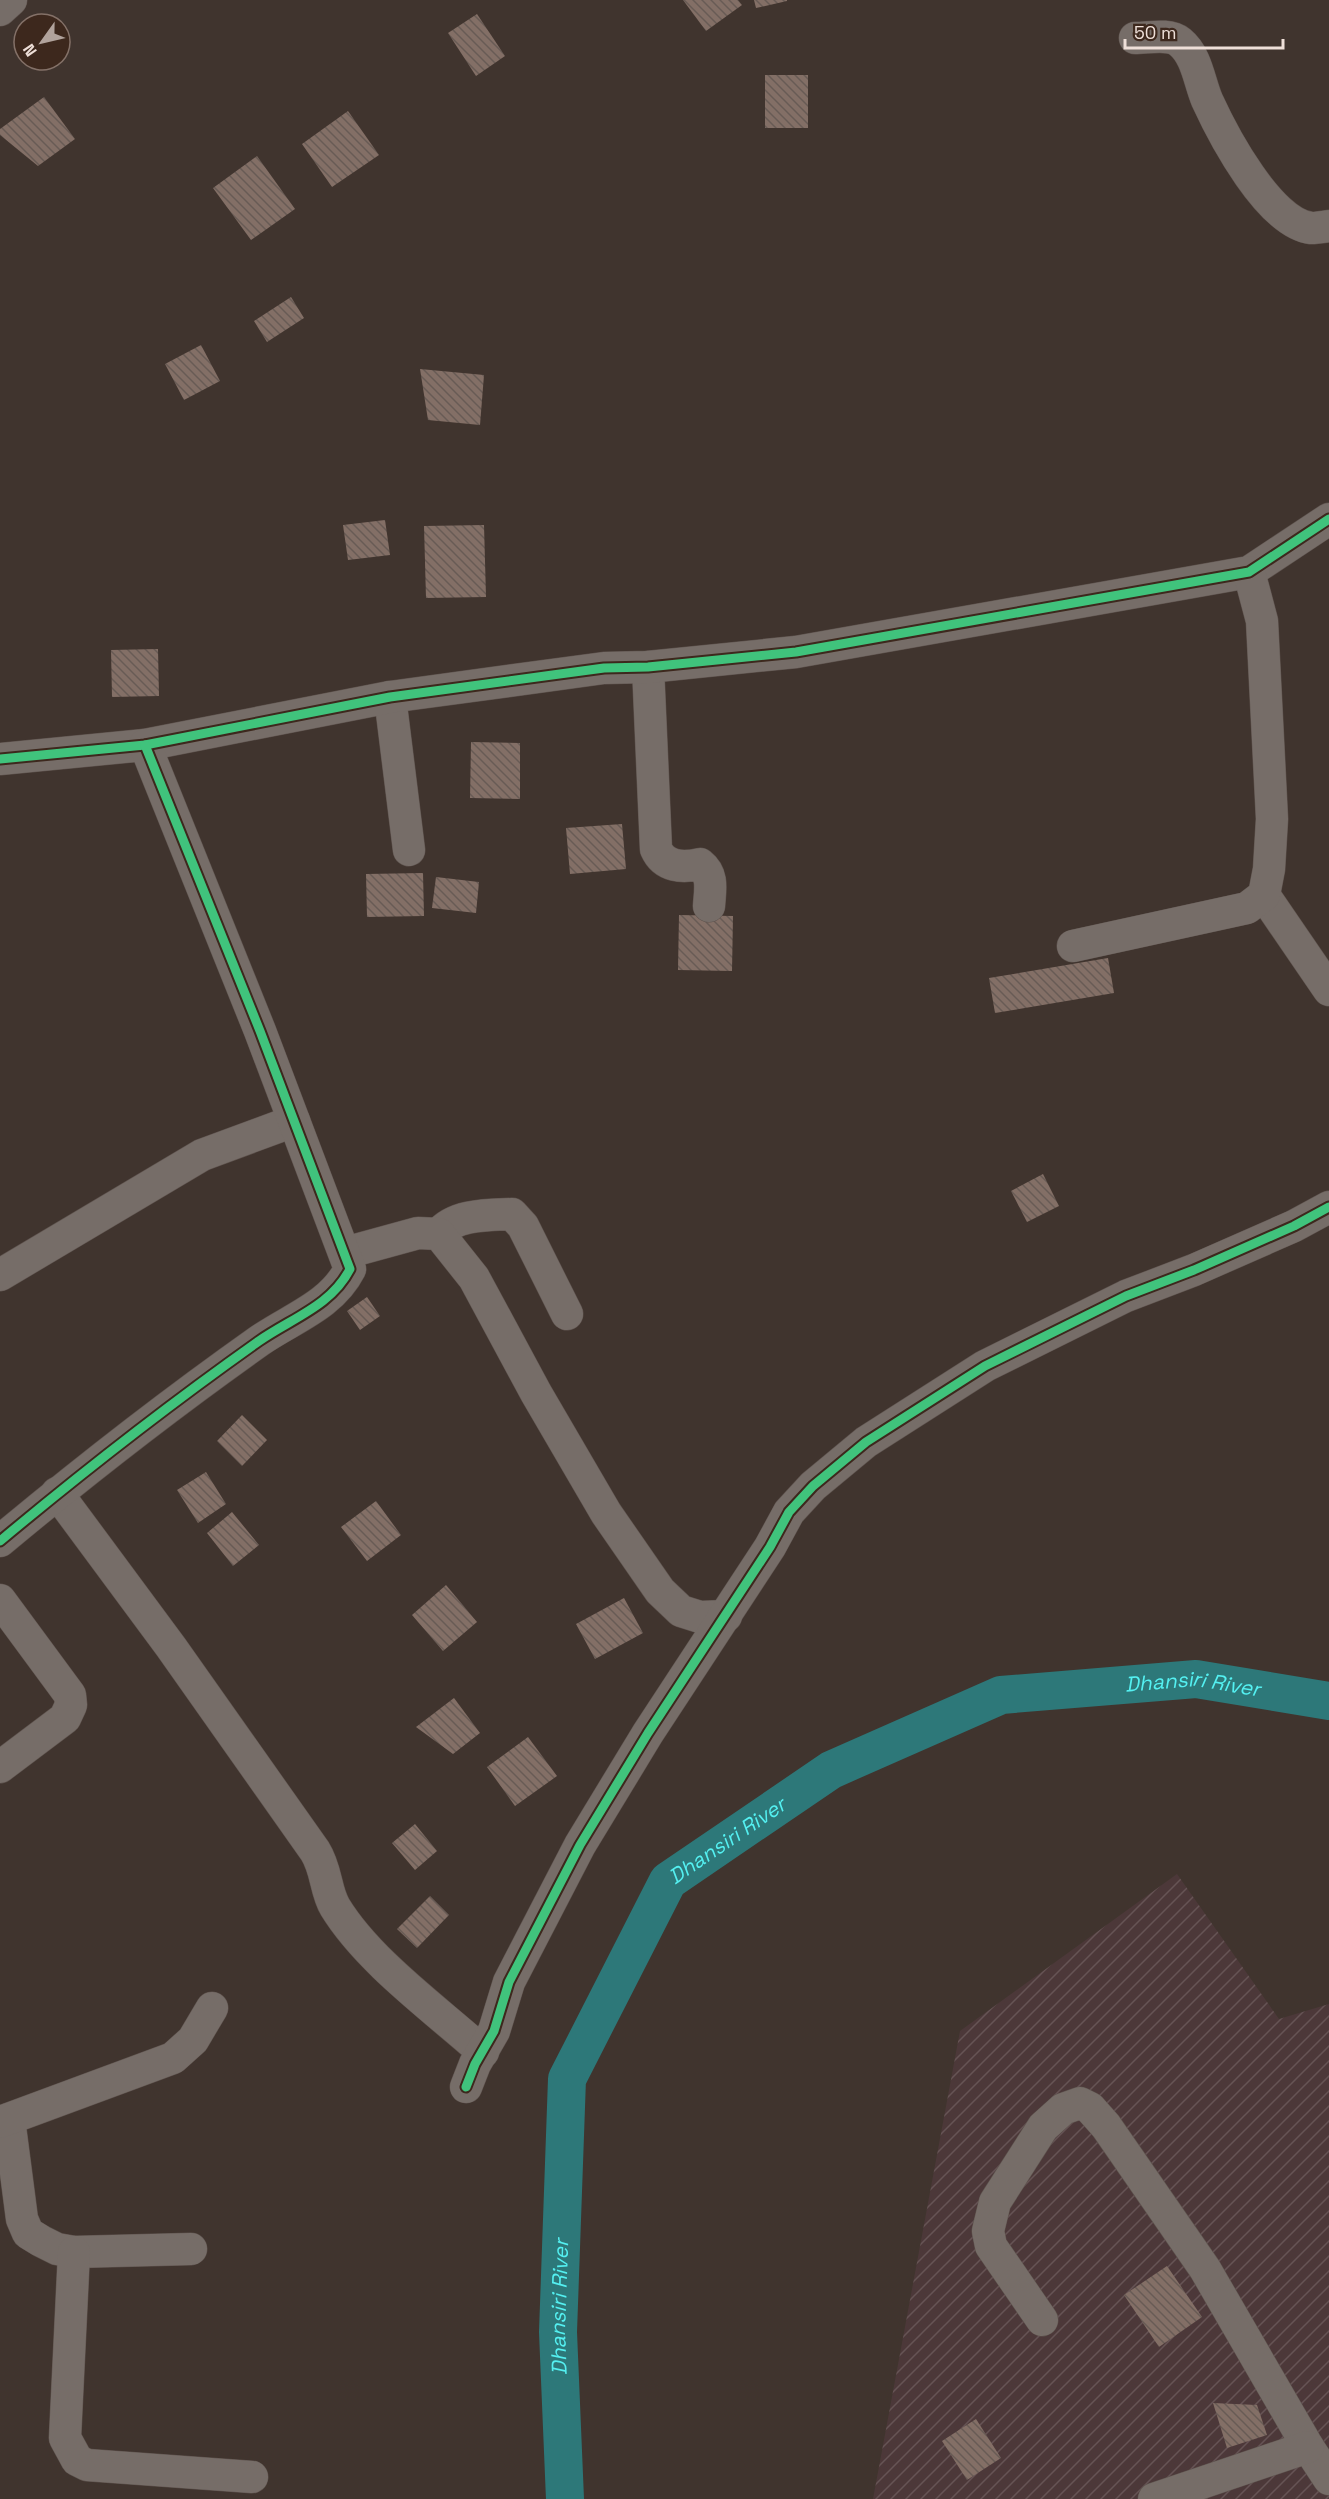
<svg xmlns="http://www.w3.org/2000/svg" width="1329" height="2499" viewBox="0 0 1329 2499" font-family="'Space Grotesk',sans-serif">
	<defs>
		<pattern id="industrial-furrows" width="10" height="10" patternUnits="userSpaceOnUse" patternTransform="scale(1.5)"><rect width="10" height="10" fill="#4c3839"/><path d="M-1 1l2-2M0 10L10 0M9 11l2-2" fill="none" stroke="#665455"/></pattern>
		<pattern id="building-back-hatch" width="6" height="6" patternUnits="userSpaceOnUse" patternTransform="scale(1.5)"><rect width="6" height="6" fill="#836f66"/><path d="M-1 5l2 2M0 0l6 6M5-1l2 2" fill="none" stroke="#685b55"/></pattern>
	</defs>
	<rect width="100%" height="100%" fill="#40342e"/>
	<path fill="url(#industrial-furrows)" d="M1177,1874L1279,2019L1329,2004V2499H873L960,2031Z"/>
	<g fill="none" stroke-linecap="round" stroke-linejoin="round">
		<path stroke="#2d7879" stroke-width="38" id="s1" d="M565,2499L558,2332L567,2079L668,1881L831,1770L1001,1695L1196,1679L1329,1701"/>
	</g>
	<g fill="url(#building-back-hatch)">
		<path d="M683,0H738L742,5L706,31Z"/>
		<path d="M754,0H787V1L756,8Z"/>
		<path d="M477,14L505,56L476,76L448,33Z"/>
		<rect x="765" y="75" width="43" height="53"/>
		<path d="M44,97L75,139L38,166L0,135V129Z"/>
		<path d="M348,111L379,155L332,187L302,144Z"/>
		<path d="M257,156L295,209L251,240L213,188Z"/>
		<path d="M291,297L304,318L267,342L254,321Z"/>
		<path d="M201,345L220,381L184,400L165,364Z"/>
		<path d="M420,369L484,375L480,425L428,420Z"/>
		<path d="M385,520L390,555L348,560L343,525Z"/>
		<path d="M484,525L486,597L426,598L424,526Z"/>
		<path d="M158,649L159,696L112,697L111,650Z"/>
		<path d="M471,742L520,743V799L470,798Z"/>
		<path d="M622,824L626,869L570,874L566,828Z"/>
		<path d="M423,873L424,916L367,917L366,874Z"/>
		<path d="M436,877L479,882L476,913L432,908Z"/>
		<path d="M679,915L733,916L732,971L678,970Z"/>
		<path d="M1108,958L1114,993L995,1013L989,978Z"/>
		<path d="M1043,1174L1059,1206L1027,1222L1011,1191Z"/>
		<path d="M367,1297L380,1316L360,1330L347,1311Z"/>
		<path d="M242,1415L267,1440L242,1466L217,1441Z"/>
		<path d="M206,1472L226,1504L198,1523L177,1490Z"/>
		<path d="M376,1501L401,1535L367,1561L341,1527Z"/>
		<path d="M232,1512L259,1545L233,1566L207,1533Z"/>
		<path d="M446,1585L477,1622L443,1651L412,1615Z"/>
		<path d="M624,1598L643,1633L595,1659L576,1624Z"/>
		<path d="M454,1698L480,1733L453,1754L416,1727Z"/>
		<path d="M528,1737L557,1776L515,1806L487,1767Z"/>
		<path d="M415,1824L437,1851L415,1870L392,1843Z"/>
		<path d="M430,1896L449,1915L417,1948L397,1929Z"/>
		<path d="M1167,2266L1202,2317L1159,2347L1124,2295Z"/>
		<path d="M1213,2403L1257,2405L1267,2435L1227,2448Z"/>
		<path d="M976,2419L1001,2458L967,2480L942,2441Z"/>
	</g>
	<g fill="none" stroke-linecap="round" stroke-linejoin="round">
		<defs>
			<g id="minor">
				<path d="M0,10L11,0"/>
				<path d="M1135,38C1149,38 1169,33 1180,42C1197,56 1199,81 1207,100C1223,135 1269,223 1311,228C1316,228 1323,227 1329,226"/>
				<path d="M648,667L656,849C664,867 682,868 700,864C714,875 710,890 709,906"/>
				<path d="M390,697L409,850"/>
				<path d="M0,759L145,745L390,697L604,668L648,667L796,652L1249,572L1329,519"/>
				<path d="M1264,895L1329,990"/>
				<path d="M1073,946L1247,908L1264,895L1269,869L1272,819L1262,621L1249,572"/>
				<path d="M439,1234C454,1214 489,1215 512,1214L523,1226L567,1314"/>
				<path d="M345,1253L418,1233L439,1234L474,1278L536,1393L606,1513L660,1591L681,1611L700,1617L726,1616"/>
				<path d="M0,1275L202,1155L294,1121"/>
				<path d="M57,1493L171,1647L315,1851C327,1870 325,1890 335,1907C368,1961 435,2009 483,2052"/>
				<path d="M0,1541C84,1471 170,1404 259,1341C292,1318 331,1306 350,1269L260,1031L145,745"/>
				<path d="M0,1600L70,1695L71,1705L65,1718L0,1767"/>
				<path d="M466,2087L475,2064L494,2031L509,1982L580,1845L648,1733L770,1547L789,1512L813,1486L866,1442L985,1366L1126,1296L1194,1270L1294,1226L1329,1207"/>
				<path d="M9,2119L22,2219L28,2233L41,2241L57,2249L74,2252L191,2249"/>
				<path d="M0,2122L173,2058L193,2040L212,2008"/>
				<path d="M74,2252L65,2438L77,2460L87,2465L252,2477"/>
				<path d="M1042,2320L991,2246L988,2231L995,2202L1043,2127L1063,2109L1080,2103L1090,2108L1106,2126L1205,2269L1308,2447L1329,2479"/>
				<path d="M1154,2499L1308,2447"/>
			</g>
		</defs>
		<use href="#minor" stroke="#5e534e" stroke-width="33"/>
		<use href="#minor" stroke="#766d68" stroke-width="32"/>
		<defs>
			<g id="cycleway">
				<path d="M0,759L145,745L390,697L604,668L648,667L796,652L1249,572L1329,519"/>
				<path d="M0,1541C84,1471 170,1404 259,1341C292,1318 331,1306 350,1269L260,1031L145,745"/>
				<path d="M466,2087L475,2064L494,2031L509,1982L580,1845L648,1733L770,1547L789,1512L813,1486L866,1442L985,1366L1126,1296L1194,1270L1294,1226L1329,1207"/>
			</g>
		</defs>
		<use href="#cycleway" stroke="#3d281d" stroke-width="13"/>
		<use href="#cycleway" stroke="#40c37c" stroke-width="9"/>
	</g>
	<g text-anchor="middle" stroke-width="6" stroke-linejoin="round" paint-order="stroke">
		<g font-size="21" font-style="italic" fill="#54f0f1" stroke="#3d281d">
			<text dy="7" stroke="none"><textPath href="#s1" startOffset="1218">Dhansiri River</textPath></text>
			<text dy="7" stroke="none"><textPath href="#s1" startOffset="714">Dhansiri River</textPath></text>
			<text dy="7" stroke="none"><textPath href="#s1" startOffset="192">Dhansiri River</textPath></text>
		</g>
	</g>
	<g transform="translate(42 42) rotate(236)"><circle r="28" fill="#3d281d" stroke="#847168" stroke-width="1.5"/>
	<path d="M0-4.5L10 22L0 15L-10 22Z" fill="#b1a39c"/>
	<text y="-9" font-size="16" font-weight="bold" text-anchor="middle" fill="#eedfd8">N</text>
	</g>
	<path d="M1125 39v9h158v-9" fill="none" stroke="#eedfd8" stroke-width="3"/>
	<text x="1134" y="39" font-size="18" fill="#eedfd8" stroke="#3d281d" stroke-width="4.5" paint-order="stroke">50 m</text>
</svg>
